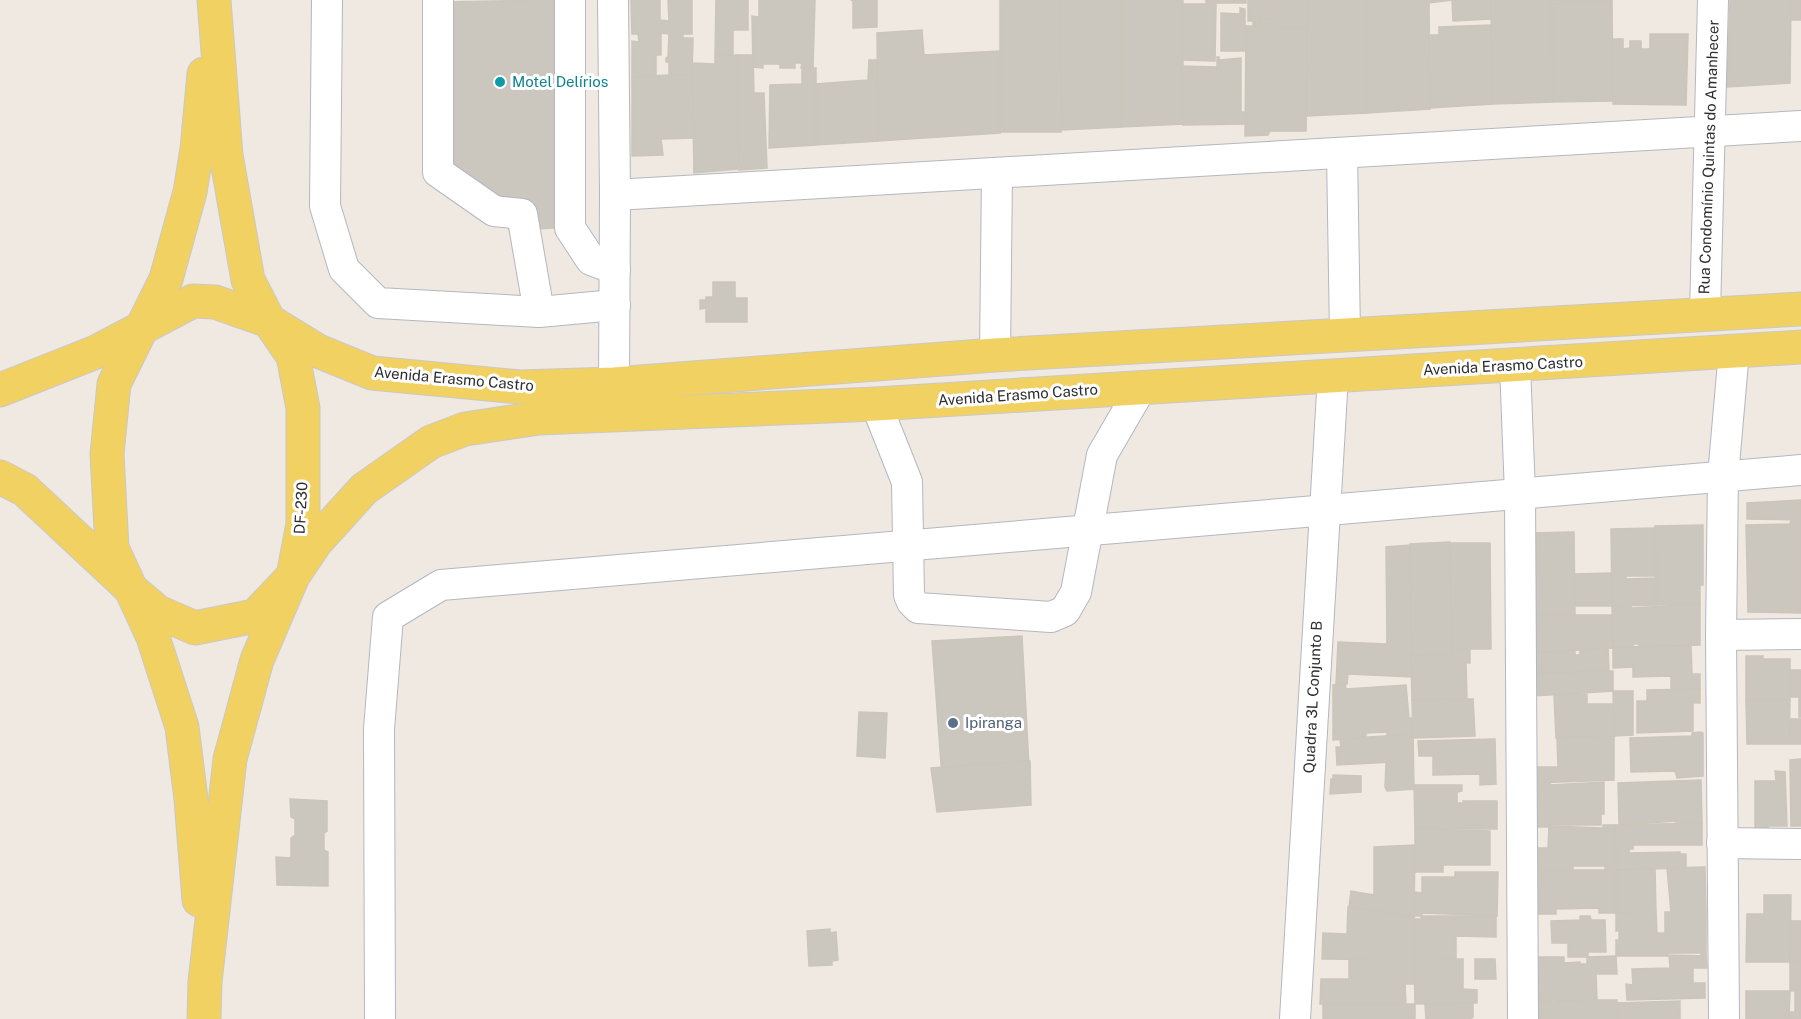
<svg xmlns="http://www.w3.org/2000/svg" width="1801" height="1019" viewBox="0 0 1801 1019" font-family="'Public Sans',sans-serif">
	<rect width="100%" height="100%" fill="#efe9e1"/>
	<g fill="#cbc7bf" stroke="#cbc5ba" stroke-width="1.5">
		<path d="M559,0L578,227L509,230L510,206L442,171L441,2Z"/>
		<path d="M631,0H660V20L669,21L668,0H692V34H683V38H693L692,75H669V62H666V58L668,57L669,34L661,33V55H656V76L632,77V41L639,42L638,34H632Z"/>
		<path d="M716,0H748V30H733V55L715,56Z"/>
		<path d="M759,0H815L813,68H801L802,63H795V68H780V64H763V68L753,67L752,16L759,17Z"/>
		<path d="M851,0H877V27L853,28V1Z"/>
		<path d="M1000,0H1060L1061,132H1000Z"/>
		<path d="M1060,0H1121V127L1062,130Z"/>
		<path d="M1121,0H1183V124L1121,127Z"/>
		<rect x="1206" y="0" width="40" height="3"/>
		<path d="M1248,0H1277V19H1260V26H1253V21H1248Z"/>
		<path d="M1278,0H1307V28H1282V32H1246L1245,26H1260V19H1278Z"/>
		<path d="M1307,0H1367V113L1307,116Z"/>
		<path d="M1367,0H1429L1430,109L1367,113Z"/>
		<path d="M1429,0H1491V19L1453,21L1452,0L1429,3Z"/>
		<path d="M1491,0H1552L1553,102L1492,104Z"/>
		<path d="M1552,0H1612V2L1552,4Z"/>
		<path d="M1730,0H1791L1790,83L1727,87Z"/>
		<rect x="1791" y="0" width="10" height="20"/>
		<path d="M1612,2L1613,101L1553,102L1552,4Z"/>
		<path d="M1183,4H1216L1215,61L1182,60Z"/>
		<path d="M1240,8L1245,9V51H1221V13L1240,14Z"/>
		<path d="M1491,25L1492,104L1430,108L1429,35H1439V27Z"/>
		<path d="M1282,28H1307L1306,131H1270L1268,135L1245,136L1246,32H1282Z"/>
		<path d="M922,30L924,55L1000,51V133L878,141L877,33Z"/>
		<path d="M1650,34H1688L1686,105L1613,104V39H1623V49L1630,48V41H1641V49H1650Z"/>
		<path d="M737,55L739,165H737L738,169L694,173L692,63L715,64V56Z"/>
		<path d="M737,55H753L754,93H764L767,168L739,170V166H742L739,165Z"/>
		<path d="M1217,57H1219V60L1241,58V112H1246V124L1183,125L1182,66L1217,67Z"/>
		<path d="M869,60H877L878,141L816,145V84L868,80Z"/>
		<path d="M802,68H816V145L769,148L770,85L802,84Z"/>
		<path d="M669,75H692L694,138L661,139L663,155L632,156V77Z"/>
		<path d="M713,282H735V298H747V322H706V308L700,309V300H706V297H713Z"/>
		<path d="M1801,500V613L1748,612L1746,525L1790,524L1791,520H1801L1747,519V503Z"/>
		<path d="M1703,525V585H1700V604L1656,605L1655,526Z"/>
		<path d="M1655,528L1656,576H1626V579L1656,578V605L1612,606L1611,529Z"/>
		<path d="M1574,532L1575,615H1531L1530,533Z"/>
		<path d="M1450,542L1452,654L1411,655L1410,544Z"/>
		<path d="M1450,543H1490L1491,649H1452Z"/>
		<path d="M1410,545L1412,677L1348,674L1347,684L1336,685L1338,642L1387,644L1386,547Z"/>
		<path d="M1611,573L1612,606H1575V574Z"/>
		<path d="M1700,604V645L1639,647V644H1633V647H1613L1612,606H1631V608Z"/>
		<path d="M1531,615H1612L1613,648L1532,653Z"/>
		<path d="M1022,636L1030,786L943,791L932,641Z"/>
		<path d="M1691,646L1692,674H1700V689L1671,690V676L1633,677V667L1613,668V647Z"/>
		<path d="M1608,648L1609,670L1532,674V653L1575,650V655H1580V650Z"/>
		<path d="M1452,649H1470V663H1466L1467,699L1412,700L1411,655L1452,654Z"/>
		<path d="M1746,656H1763V659H1790V700H1746Z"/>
		<path d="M1790,670H1801V717H1799V697H1790Z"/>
		<path d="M1613,671V691L1533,696V685L1538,684L1537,674Z"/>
		<path d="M1345,684L1346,689L1406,685L1409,718H1413V734L1387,736V732L1366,733V738L1333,740V685Z"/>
		<path d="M1700,689V703H1693V731L1637,733V701H1647V690Z"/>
		<path d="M1613,691H1633V735L1614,736Z"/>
		<path d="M1587,694V704H1613L1614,736L1556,738L1554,695Z"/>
		<path d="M1467,699H1473L1475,736L1413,738L1412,700Z"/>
		<path d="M1746,700H1790L1789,744H1747Z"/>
		<path d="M859,712L887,713L885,758L857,756Z"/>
		<rect x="1790" y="719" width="11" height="25"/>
		<path d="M1700,732L1703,733V776L1677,778L1675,771L1631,772L1630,738L1692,736V733Z"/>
		<path d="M1413,734L1414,789L1387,791L1385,787L1386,764L1392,762L1337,765L1336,747H1341L1340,739Z"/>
		<path d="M1614,736V780L1534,783L1533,767H1558L1557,738Z"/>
		<path d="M1495,739L1496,784L1480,785V774L1433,775V756H1419L1418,741Z"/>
		<path d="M1801,759V826H1791L1790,760Z"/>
		<path d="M1030,761L1031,805L937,812L931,768Z"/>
		<path d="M1775,771L1785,772L1787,826H1768V833L1755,831V781H1776Z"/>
		<path d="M1333,775L1361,776V792L1330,794L1331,779H1333Z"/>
		<path d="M1701,780L1702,823L1676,824V821L1620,825L1619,823L1618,783Z"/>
		<path d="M1550,782V785L1604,782V814H1601V825H1551V827H1533V783Z"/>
		<path d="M1414,785H1462V791L1457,792V803H1464L1463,801H1497V829H1415Z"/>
		<path d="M290,799L327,801V831L324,833V850L328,852V886L277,885L276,857L291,858V838L295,835V819L291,817Z"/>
		<path d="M1702,823V845H1633V849H1629V853L1680,852V854H1686V868L1616,870L1615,825Z"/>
		<path d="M1603,825H1615L1616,870H1605V866H1573V870H1535L1534,848H1548L1549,826L1603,828Z"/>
		<path d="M1415,829L1490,831V865H1443V872H1415Z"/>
		<path d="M1415,845L1414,917L1349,907L1351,891L1374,895V847Z"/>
		<path d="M1705,867L1706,912H1671L1667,868Z"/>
		<path d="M1655,869L1656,912L1616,913V870Z"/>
		<path d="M1535,870H1616V913H1599V908L1556,909V914H1535Z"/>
		<path d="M1455,872H1498L1497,916L1422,913V916H1414L1415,892L1422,893V877H1455Z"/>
		<path d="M1764,895H1791L1790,962H1746L1747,914H1764Z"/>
		<path d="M1348,907L1414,917V960L1322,959L1323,933L1347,934Z"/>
		<path d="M1656,912L1657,933H1665V912H1706V955H1701V953H1668V956H1616V940H1619V931H1616V913Z"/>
		<path d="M1421,916H1496V937L1456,936V960H1414L1415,919H1421Z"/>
		<path d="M1580,916H1590L1591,920H1605L1606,952H1588V957H1568V943H1552L1551,921L1580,920Z"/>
		<path d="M1791,921H1801V962H1790Z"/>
		<path d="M830,929V933L836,932L838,960L832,961V965L809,966L807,931Z"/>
		<path d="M1669,955L1706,956L1707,968H1693V983H1705V998L1627,1000L1626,984L1633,985L1632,969L1670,968Z"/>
		<path d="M1616,956L1617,974H1596L1597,1000L1535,1001L1534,957H1564V963L1580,962V964H1587V957Z"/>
		<path d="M1463,959V989L1477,990V1003L1415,1004L1414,960Z"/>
		<path d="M1475,959H1495L1496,979H1475Z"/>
		<path d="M1349,960H1414L1415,984H1405L1406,1004H1320L1321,979H1349Z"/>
		<path d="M1790,962H1801V1019H1790V1012H1795V991H1790Z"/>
		<path d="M1746,991H1790L1789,1019H1746Z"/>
		<path d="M1590,1000H1617L1618,1019H1536L1535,1001L1553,1002Z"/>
		<path d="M1680,1001V1019H1618L1617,1003Z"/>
		<path d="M1473,1003V1017L1470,1019H1426L1425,1004Z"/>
		<rect x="1323" y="1004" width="92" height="15"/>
	</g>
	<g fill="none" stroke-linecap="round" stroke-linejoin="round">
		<defs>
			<g id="minor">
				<path d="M327,0L325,206L344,269L378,303L539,312L615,305"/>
				<path d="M438,0V172L494,211L522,214L539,312"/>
				<path d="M570,0V228L591,260L615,269"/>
				<path d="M613,0L615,195L614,384"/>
				<path d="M1342,153L1345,335"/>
				<path d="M615,195L1801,126"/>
				<path d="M1705,314L1713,0"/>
				<path d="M995,355L997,173"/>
				<path d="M1515,365L1520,494L1523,1019"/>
				<path d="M876,404L907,482L909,595L912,602L918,608L1051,617L1065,611L1076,592L1102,455L1141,388"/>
				<path d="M1721,635L1801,634"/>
				<path d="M1722,843L1801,844"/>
				<path d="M380,1019L379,729L388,617L441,585L1801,470"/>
				<path d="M1295,1019L1333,376"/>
				<path d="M1724,1019L1721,635L1723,476L1734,351"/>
			</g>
			<g id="major">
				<path d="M0,390L96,352L193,301L215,302L269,321L318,351L372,373L519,387L614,384L995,355L1801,309"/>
				<path d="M0,477L25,490L132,590L158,612L195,628L255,616L293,576L316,542L364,489L431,442L465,429L539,418L876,404L1801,347"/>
				<path d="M199,900L191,799L182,727L153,637L112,548L107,454L114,384L166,279L190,192L197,149L204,74"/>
				<path d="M204,1019L205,982L230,759L257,660L293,576L303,524V408L293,356L269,321L248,280L226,155L214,0"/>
			</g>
		</defs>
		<use href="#minor" stroke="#b4b7c1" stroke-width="32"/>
		<use href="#major" stroke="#c9c9c9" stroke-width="35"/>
		<use href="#minor" stroke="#fff" stroke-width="30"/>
		<use href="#major" stroke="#f2d163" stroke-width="33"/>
	</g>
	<circle fill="#0f9aa8" stroke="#fff" stroke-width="2" cx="500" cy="82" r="6"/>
	<circle fill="#5c6f8a" stroke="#fff" stroke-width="2" cx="953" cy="723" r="6"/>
	<g text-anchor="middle" stroke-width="6" stroke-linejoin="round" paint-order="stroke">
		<g font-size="15" fill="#0d838f" stroke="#fff" text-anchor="start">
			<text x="512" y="87">Motel Delírios</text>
		</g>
		<g font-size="15" fill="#2e2e2e" stroke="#fff">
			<text transform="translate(1709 157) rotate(-88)" y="5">Rua Condomínio Quintas do Amanhecer</text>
			<text transform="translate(1503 366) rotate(-3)" y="5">Avenida Erasmo Castro</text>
			<text transform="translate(454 379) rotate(5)" y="5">Avenida Erasmo Castro</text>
			<text transform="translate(1018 395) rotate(-4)" y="5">Avenida Erasmo Castro</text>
			<text transform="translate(301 508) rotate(-87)" y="5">DF-230</text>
			<text transform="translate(1313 697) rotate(-87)" y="5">Quadra 3L Conjunto B</text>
		</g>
		<g font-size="15" fill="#4e5e75" stroke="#fff" text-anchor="start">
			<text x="965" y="728">Ipiranga</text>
		</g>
	</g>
</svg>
